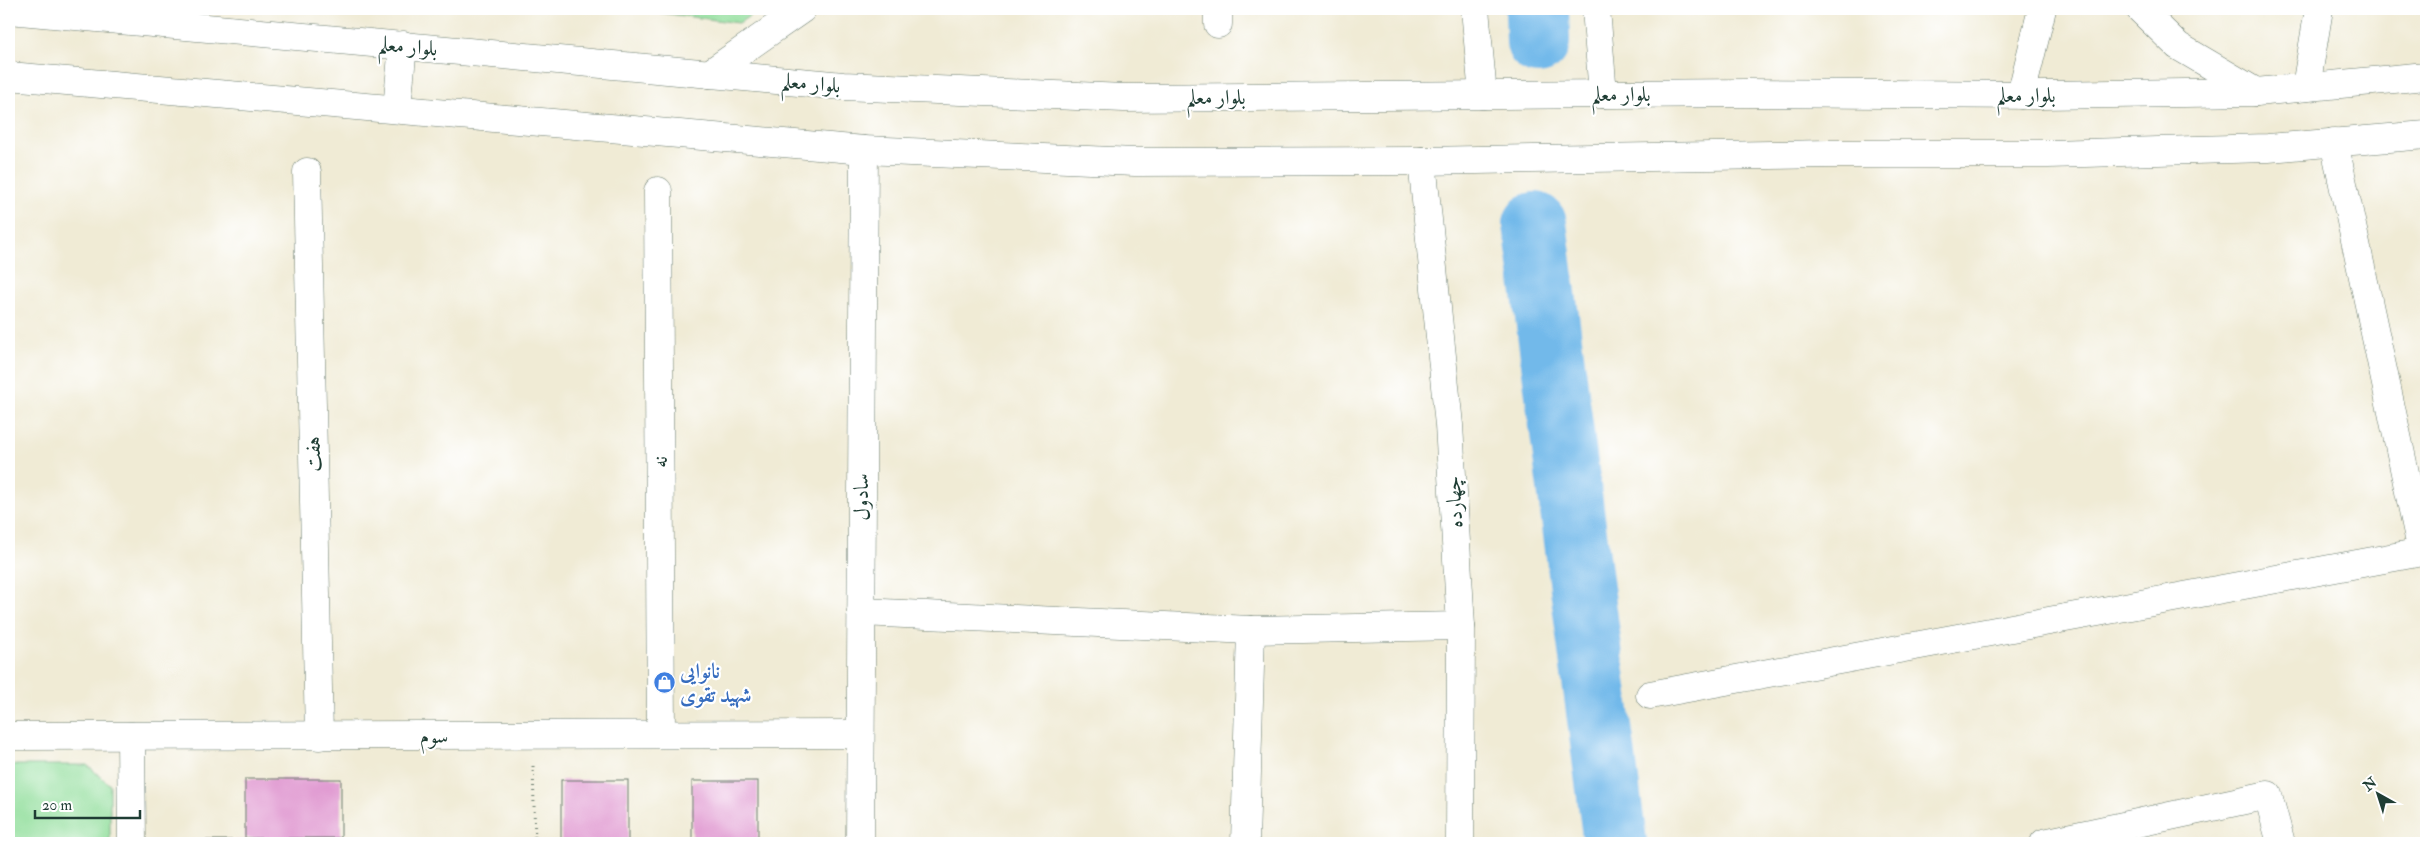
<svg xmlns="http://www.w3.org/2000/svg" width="2435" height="852" viewBox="0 0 2435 852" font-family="'IM FELL Double Pica',Amiri,serif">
	<rect width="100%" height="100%" fill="#fff"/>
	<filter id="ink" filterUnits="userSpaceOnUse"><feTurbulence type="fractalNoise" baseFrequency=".02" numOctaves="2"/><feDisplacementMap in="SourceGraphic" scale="10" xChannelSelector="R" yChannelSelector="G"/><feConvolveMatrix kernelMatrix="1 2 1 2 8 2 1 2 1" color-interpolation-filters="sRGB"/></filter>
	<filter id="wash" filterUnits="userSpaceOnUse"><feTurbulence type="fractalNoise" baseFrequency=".0096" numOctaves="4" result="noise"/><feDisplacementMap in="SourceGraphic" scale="20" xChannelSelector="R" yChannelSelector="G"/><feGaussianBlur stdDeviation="1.12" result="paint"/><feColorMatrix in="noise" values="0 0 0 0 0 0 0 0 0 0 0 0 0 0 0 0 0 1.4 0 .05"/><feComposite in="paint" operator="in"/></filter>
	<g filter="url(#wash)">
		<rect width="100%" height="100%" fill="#f0ebd5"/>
		<g fill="#91de9b" stroke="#588e68">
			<path d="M630,9H760L739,23Z"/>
			<path d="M9,765H87L110,785V843H9Z"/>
		</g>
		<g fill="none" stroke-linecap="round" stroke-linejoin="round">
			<g stroke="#72b9ea" stroke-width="64">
				<path d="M1537,9L1538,42"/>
				<path d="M1535,224L1615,843"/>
			</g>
		</g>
		<g id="blocks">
			<g fill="#e19bd2">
				<rect x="245" y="779" width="96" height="59"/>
				<rect x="561" y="780" width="67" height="63"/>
				<rect x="692" y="781" width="66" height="62"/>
				<rect x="187" y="840" width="64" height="3"/>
			</g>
		</g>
	</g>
	<g filter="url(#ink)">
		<use href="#blocks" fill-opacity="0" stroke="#687a6c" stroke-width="1"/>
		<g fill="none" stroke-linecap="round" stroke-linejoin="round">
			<defs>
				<g id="minor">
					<path d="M1218,9V24"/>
					<path d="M1475,9L1483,95"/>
					<path d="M1596,9L1603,94"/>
					<path d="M2140,9L2178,46L2256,92"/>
					<path d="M709,74L802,9"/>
					<path d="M2306,87L2319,9"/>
					<path d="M2021,95L2042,9"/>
					<path d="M1422,161L1449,425L1461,626L1460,843"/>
					<path d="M307,172L319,736"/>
					<path d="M658,191L661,734"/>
					<path d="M861,612L1251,630L1461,626"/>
					<path d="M1650,695L2422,552L2334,142"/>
					<path d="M9,736L860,734"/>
					<path d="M131,736L132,843"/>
					<path d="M860,843L864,150"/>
					<path d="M1245,843L1251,630"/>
					<path d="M2044,843L2268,795L2281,843"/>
				</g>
				<g id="tertiary">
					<path d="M9,10L843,86L1124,98L1746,93L2042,95L2256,92L2426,76"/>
					<path d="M9,76L864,150L1135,162L1422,161L1829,154H2048L2268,148L2426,135"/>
					<path d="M397,109L403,45"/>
				</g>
			</defs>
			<use href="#minor" stroke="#687a6c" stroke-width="29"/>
			<use href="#tertiary" stroke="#687a6c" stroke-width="29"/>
			<path stroke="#687a6c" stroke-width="3" stroke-dasharray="1 4" stroke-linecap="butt" d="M533,766L535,843"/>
			<use href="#minor" stroke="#fff" stroke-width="28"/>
			<use href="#tertiary" stroke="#fff" stroke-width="28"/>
		</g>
	</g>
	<defs>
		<symbol id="shop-disc" viewBox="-11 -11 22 22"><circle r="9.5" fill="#3f7fe0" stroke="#fff"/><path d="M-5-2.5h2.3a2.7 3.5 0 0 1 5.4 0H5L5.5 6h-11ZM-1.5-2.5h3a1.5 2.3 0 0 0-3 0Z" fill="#fff"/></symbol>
	</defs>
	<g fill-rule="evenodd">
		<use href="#shop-disc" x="652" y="670" width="25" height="25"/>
	</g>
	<g text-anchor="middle" stroke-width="4.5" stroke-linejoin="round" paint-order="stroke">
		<g font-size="21" fill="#1f3d34" stroke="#fff">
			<text transform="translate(408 46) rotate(5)" y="7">بلوار معلم</text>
			<text transform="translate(811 83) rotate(5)" y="7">بلوار معلم</text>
			<text x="1621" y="101">بلوار معلم</text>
			<text x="2026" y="102">بلوار معلم</text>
			<text x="1216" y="104">بلوار معلم</text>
			<text transform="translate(313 454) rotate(-91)" y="7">هفت</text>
			<text transform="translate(660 462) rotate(-90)" y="7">نه</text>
			<text transform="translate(861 497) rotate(-90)" y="7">سادول</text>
			<text transform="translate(1454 502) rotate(-93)" y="7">چهارده</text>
			<text x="434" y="743">سوم</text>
		</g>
		<g font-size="21" font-weight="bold" fill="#366cbe" stroke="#fff" text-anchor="start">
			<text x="680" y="678">نانوایی<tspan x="680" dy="24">شهید تقوی</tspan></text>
		</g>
	</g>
	<rect width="2435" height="852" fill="none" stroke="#fff" stroke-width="30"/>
	<g transform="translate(2378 794) rotate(321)" stroke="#ffffff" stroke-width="4" paint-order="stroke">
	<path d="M0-4L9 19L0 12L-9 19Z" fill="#1f3d34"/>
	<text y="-8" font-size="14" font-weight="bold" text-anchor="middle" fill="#1f3d34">N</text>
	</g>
	<path d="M35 810v8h105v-8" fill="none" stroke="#1f3d34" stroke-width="2.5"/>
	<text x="42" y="810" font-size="15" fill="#1f3d34" stroke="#ffffff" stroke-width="4" paint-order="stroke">20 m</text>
</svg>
